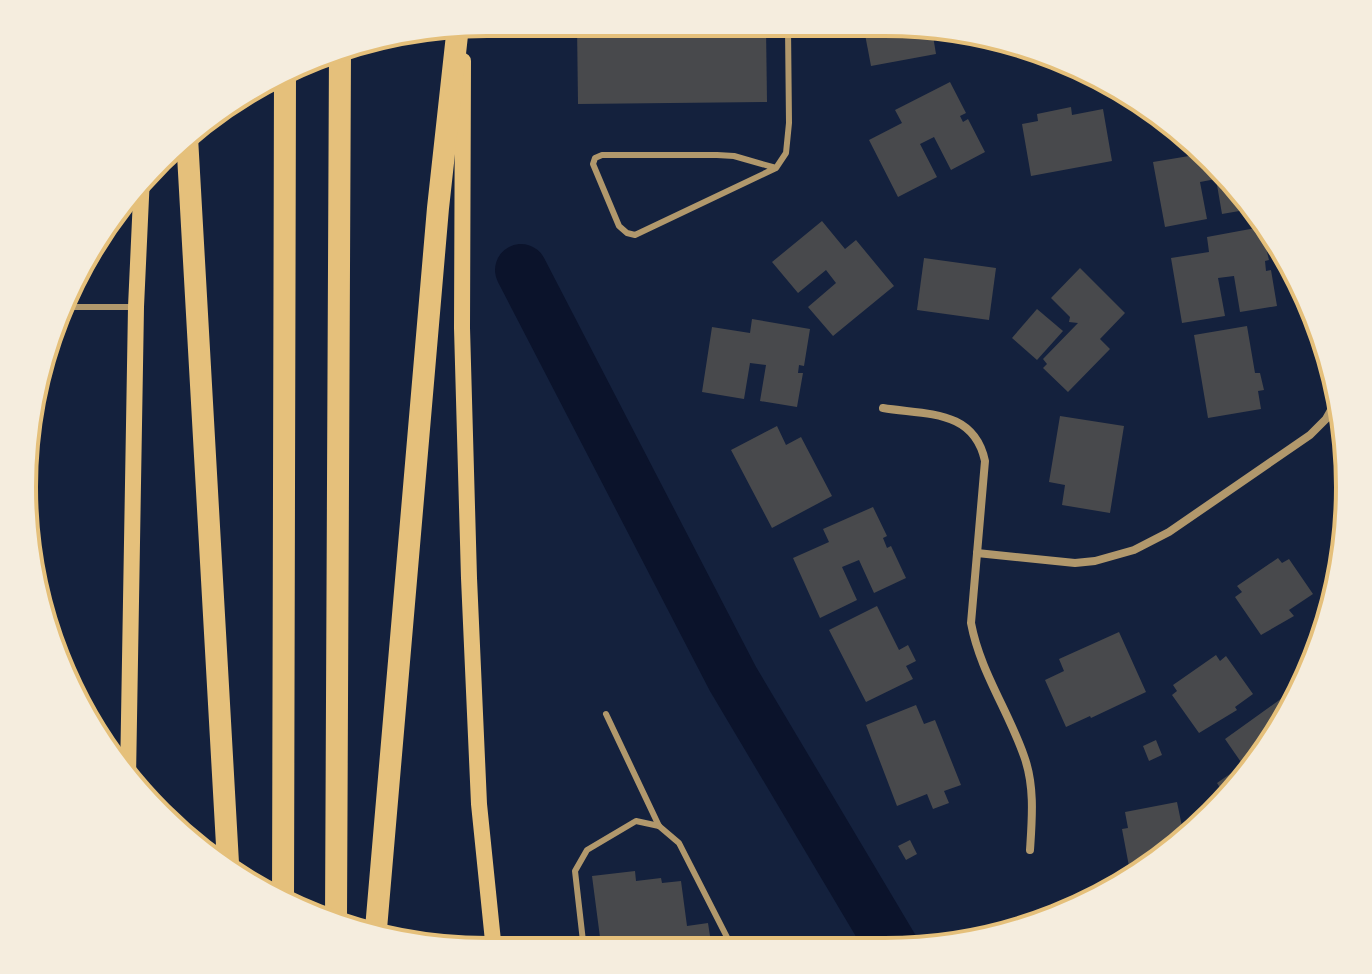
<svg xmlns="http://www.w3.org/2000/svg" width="1372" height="974" viewBox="0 0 1372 974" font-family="'Times New Roman',serif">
	<rect width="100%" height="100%" fill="#14213d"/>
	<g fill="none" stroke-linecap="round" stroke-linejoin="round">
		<path stroke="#0b132b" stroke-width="52" d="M521,270L733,679L893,948"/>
	</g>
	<g fill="#48494c">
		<path d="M577,24L766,27L767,102L578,104Z"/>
		<path d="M864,29L932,30L936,54L871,66Z"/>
		<path d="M950,82L966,113L960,116L963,122L968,119L985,152L951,170L934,137L920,144L937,177L898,197L869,140L902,123L895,110Z"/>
		<path d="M1071,107L1072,115L1103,109L1112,161L1031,176L1022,124L1038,121L1037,114Z"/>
		<path d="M1186,141L1235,181L1251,209L1222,214L1216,179L1200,182L1207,219L1165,227L1153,162L1189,156Z"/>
		<path d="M822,221L845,249L856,240L894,286L833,336L808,307L836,283L826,270L798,293L772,262Z"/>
		<path d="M1261,227L1269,260L1265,261L1266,271L1271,270L1277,306L1240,312L1234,276L1218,278L1225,316L1182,323L1171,258L1209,252L1207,237Z"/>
		<path d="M924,258L996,268L989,320L917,310Z"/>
		<path d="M1080,268L1125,313L1100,339L1110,349L1068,392L1043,368L1047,364L1043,359L1078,323L1069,322L1070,317L1051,298Z"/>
		<path d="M1037,309L1063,331L1037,360L1012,338Z"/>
		<path d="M752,319L810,329L804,366L799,365L798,373H803L797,407L760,401L766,365L750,363L744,399L702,392L712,327L750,333Z"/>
		<path d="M1247,326L1255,373H1260L1264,390L1258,391L1261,409L1208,418L1194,335Z"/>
		<path d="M1060,416L1124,426L1110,513L1062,505L1065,485L1049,482Z"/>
		<path d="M777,426L786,445L801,437L832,496L772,528L731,450Z"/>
		<path d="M873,507L887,536L883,538L887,548L891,546L906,578L874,593L859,560L842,567L857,600L820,618L793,558L829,542L823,529Z"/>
		<path d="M1278,558L1282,563L1289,559L1313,594L1289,610L1294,616L1261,635L1235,597L1242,592L1237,586Z"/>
		<path d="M877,606L899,650L908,645L916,661L906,666L913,679L866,702L829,630Z"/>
		<path d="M1119,632L1146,692L1091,718L1090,716L1066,727L1045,680L1064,671L1059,659Z"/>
		<path d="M1216,655L1220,661L1226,656L1253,694L1235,707L1237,710L1199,733L1172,695L1177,691L1173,685Z"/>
		<path d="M1289,693L1295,702L1224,794L1217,783L1243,765L1225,739Z"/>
		<path d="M916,705L924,724L935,720L961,785L944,791L949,803L933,809L927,794L897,806L866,725Z"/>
		<path d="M1156,740L1162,755L1149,761L1143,746Z"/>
		<path d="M1177,802L1185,841L1131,877L1122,829L1128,828L1125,812Z"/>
		<path d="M910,840L917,854L906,860L898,846Z"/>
		<path d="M635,871L636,881L661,878L662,883L681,881L687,926L708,923L712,949L620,950V943L601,945L592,876Z"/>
	</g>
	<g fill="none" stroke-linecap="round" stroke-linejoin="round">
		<g stroke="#b1986c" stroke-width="6">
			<path d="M776,168L734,156L717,155H602L595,158L593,164L619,226L627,233L635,235L776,168L786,153L789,123L788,28"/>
			<path d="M62,307H136"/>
			<path d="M606,714L659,826L679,843L733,949"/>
			<path d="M584,950L575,871L587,850L636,821L659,826"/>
		</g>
		<g stroke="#b1986c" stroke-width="8">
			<path d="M883,408C926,415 974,409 985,461L971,623C980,671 1008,710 1024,756C1035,786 1032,819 1030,850"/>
			<path d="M977,553L1075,563L1095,561L1134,550L1169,532L1310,435L1326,419L1334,405"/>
		</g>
		<g stroke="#e5c07b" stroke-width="16">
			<path d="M463,61L462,328L469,578L479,804L494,951"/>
			<path d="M128,778L136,307L142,176"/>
		</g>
		<g stroke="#e5c07b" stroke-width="22">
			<path d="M187,137L228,863"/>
			<path d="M283,905L285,75"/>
			<path d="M336,919L340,50"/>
			<path d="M376,929L438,208L458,26"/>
		</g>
	</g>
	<path d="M0 0H1372V974H0ZM487 36H885A451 451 0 0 1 1336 487V487A451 451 0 0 1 885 938H487A451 451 0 0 1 36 487V487A451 451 0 0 1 487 36Z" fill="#f5edde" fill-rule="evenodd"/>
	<path fill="none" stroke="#e5c07b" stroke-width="4" d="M487 36H885A451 451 0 0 1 1336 487V487A451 451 0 0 1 885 938H487A451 451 0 0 1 36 487V487A451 451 0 0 1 487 36Z"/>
</svg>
